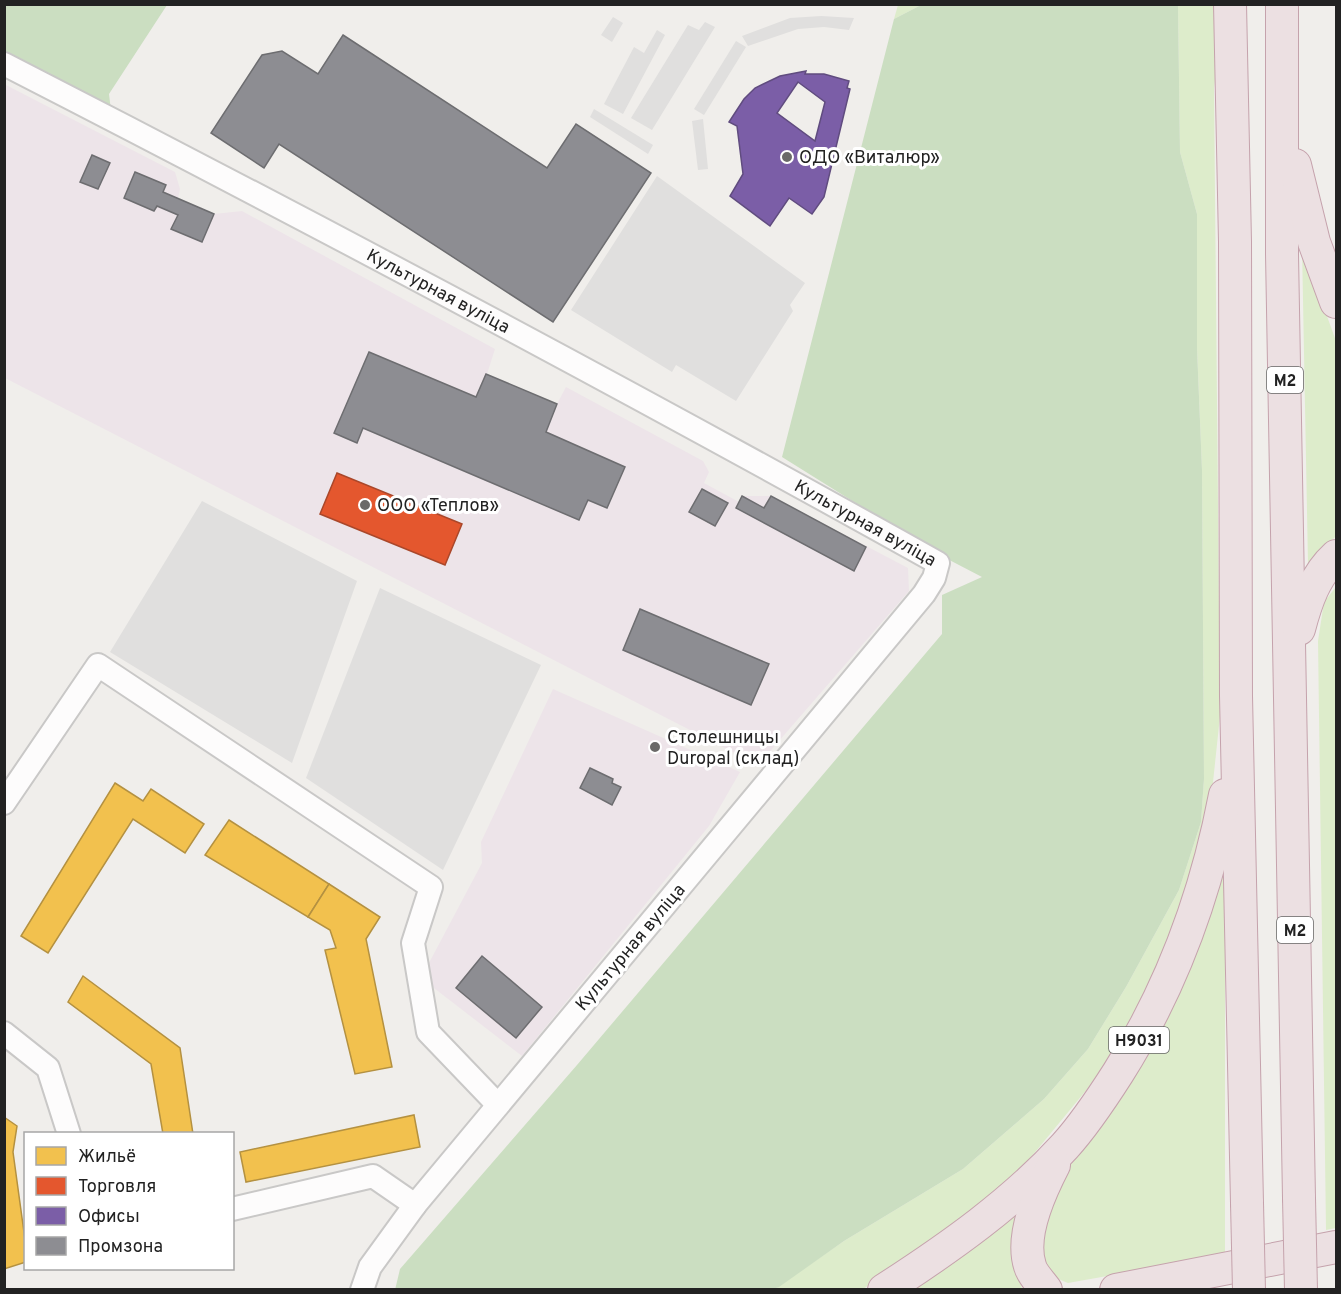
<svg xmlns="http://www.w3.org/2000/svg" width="1341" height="1294" viewBox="0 0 1341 1294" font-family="Overpass,sans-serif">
	<rect width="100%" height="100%" fill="#f0eeeb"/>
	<g fill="#ede4e9">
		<path d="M4,84L175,172L180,189L178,198L214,214L242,211L495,349L487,374L557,404L566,387L703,461L709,472L704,483L739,502L742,496H771L908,568L909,591L758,765L5,378Z"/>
		<path d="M553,689L740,772L709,826L522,1056L421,978L482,863L481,842Z"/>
	</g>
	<g fill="#ddeccb">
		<path d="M898,5H921L894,19Z"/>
		<path d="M1178,5H1215L1217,64L1214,88L1220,716L1207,839L1141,1010L1088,1088L1022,1168L986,1202L903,1264L863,1289L773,1290L844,1241L963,1169L1044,1099L1088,1049L1126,987L1179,890L1201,822L1204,779L1202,470L1197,348V214L1180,152Z"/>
		<path d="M1302,247L1336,341V536L1308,565Z"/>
		<path d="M1336,587V1228L1326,1230L1318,641L1324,602Z"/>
		<path d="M1225,869V1255L1068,1283C1024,1269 1047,1211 1059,1182Z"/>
		<path d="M1034,1187L1014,1257L1022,1289L897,1290Z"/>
	</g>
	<g fill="#cbdec1">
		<path d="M4,5H167L109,94L112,119L5,64Z"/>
		<path d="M921,5H1178L1180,152L1197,214V348L1202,470L1204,779L1201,822L1179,890L1126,987L1088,1049L1044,1099L963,1169L844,1241L779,1287L773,1289L395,1290L400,1269L577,1065L942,634V595L982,577L934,552L782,457L894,19Z"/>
	</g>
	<g fill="#e0dfde">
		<path d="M821,16L854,18L849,30L824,27L798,29L748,46L742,36L790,18Z"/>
		<path d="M613,17L623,23L612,42L601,35Z"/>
		<path d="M705,22L715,27L652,130L631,118L688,25L699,30Z"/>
		<path d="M657,30L665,35L623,114L604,104L634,47L644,53Z"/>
		<path d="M736,41L746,47L704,115L694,109Z"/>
		<path d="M594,109L653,145L648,154L590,117Z"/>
		<path d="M703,119L708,169L698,170L692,121Z"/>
		<path d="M657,176L805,283L790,305L793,311L736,401L676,365L672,372L571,310Z"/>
		<path d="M202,501L357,581L292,763L110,652Z"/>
		<path d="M380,588L541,665L443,870L306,778Z"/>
	</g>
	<g fill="#f2c14e" stroke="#b49141" stroke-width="1.5">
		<path d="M115,783L143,801L151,789L204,824L185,853L133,819L48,953L21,936Z"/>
		<path d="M229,820L329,884L308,917L205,855Z"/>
		<path d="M329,884L380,917L366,939L392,1067L355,1074L325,950L336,948L330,930L308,917Z"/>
		<path d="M83,976L180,1048L193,1134H163L151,1064L68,1002Z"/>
		<path d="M414,1115L420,1147L246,1182L240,1152Z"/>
		<path d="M4,1117L17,1126L13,1152L26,1247V1262L4,1269Z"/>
	</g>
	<path fill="#e4572e" stroke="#aa472a" stroke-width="1.5" d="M337,473L462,524L445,565L320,514Z"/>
	<path fill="#7b5ea7" stroke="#604c7f" stroke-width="1.5" fill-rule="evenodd" d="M806,71L805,74H824L849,81L847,88L850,89L824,197L812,214L789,198L770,226L730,196L743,174L737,126L729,122L744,99L755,88L780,76ZM798,82L825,102L815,141L777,113Z"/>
	<g fill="#8d8d92" stroke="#6d6d70" stroke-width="1.5">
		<path d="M343,35L547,168L576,124L651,173L553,322L279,144L264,168L211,133L262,55L282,51L318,74Z"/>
		<path d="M92,155L110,163L98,189L80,182Z"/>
		<path d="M135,172L166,185L163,192L214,214L202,242L171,229L178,215L157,206L154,211L124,198Z"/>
		<path d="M369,352L476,397L486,374L557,404L546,432L625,467L607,508L588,500L579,520L363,428L357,443L334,433Z"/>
		<path d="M702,489L728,503L715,526L689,512Z"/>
		<path d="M742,496L764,508L771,496L866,547L854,571L736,508Z"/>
		<path d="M640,609L769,664L751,705L623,650Z"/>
		<path d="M590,768L613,779L612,783L621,787L612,805L580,788Z"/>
		<path d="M482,956L542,1007L516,1038L456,988Z"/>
	</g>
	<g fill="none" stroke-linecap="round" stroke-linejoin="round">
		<defs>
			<g id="minor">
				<path id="s1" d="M4,64C318,225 630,391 938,563L934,578L924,594L415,1205L370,1267L362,1290"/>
				<path d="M4,803L98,665L431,887L413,943L428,1032L498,1105"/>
				<path d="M4,1033L48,1068L69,1134"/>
				<path d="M232,1209L373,1176L415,1205"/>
			</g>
			<g id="highway">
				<path d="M1230,4L1235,242L1236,696L1247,1203"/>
				<path d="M1282,4V254L1299,1198"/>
				<path d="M1295,165L1314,242L1336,302"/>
				<path d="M1299,629C1306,602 1315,575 1336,556"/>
				<path d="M884,1290C949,1248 1013,1203 1065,1146C1085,1124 1102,1098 1118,1073C1173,986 1206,895 1225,795"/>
				<path d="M1046,1290C1041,1283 1032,1274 1030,1266C1020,1235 1040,1192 1054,1165"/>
				<path d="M1116,1290L1336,1247"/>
			</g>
		</defs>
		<use href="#minor" stroke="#c9c8c7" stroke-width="26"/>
		<use href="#highway" stroke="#c5a2ac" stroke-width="34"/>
		<use href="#minor" stroke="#fdfcfc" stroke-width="22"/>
		<use href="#highway" stroke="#ece0e2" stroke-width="32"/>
		<defs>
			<g id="highway-bridge">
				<path d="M1299,1198L1301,1290"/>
				<path d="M1247,1203L1249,1290"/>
			</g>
		</defs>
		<use href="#highway-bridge" stroke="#c5a2ac" stroke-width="34" stroke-linecap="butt"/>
		<use href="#highway-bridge" stroke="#ece0e2" stroke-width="32"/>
	</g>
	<g fill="#6a6968" stroke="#fff" stroke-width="2">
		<circle cx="787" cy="157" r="6"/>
		<circle cx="365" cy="505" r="6"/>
		<circle cx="655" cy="747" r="6"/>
	</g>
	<g text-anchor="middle" stroke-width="6" stroke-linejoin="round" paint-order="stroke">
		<g fill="#fff" stroke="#646464" stroke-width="1.5">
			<rect x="1267" y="367" width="36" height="26" rx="4.5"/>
			<rect x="1277" y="917" width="36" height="26" rx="4.5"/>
			<rect x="1109" y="1027" width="60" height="26" rx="4.5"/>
		</g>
		<g font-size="16" font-weight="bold" fill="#222">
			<text x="1285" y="386">М2</text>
			<text x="1295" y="936">М2</text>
			<text x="1139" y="1046">Н9031</text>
		</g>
		<g font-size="18" fill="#222" stroke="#fff" text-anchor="start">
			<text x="799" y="163">ОДО «Виталюр»</text>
			<text x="377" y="511">ООО «Теплов»</text>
			<text x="667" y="743">Столешницы<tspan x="667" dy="21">Duropal (склад)</tspan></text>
		</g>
		<g font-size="18" fill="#222" stroke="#fff">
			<text dy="6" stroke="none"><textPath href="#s1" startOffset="490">Культурная вуліца</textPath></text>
			<text dy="6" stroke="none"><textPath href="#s1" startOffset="976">Культурная вуліца</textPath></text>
			<text transform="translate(630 947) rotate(-50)" y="6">Культурная вуліца</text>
		</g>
	</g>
	<rect width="1341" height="1294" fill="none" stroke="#222222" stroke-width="12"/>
	<rect x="24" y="1132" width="210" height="138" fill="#ffffff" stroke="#a7a7a7" stroke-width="1.5"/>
	<rect x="36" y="1147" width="30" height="18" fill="#f2c14e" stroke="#a7a7a7" stroke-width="1.5"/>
	<text x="78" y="1162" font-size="18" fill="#222222">Жильё</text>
	<rect x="36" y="1177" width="30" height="18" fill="#e4572e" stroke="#a7a7a7" stroke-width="1.5"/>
	<text x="78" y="1192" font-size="18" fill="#222222">Торговля</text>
	<rect x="36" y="1207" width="30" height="18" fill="#7b5ea7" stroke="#a7a7a7" stroke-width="1.5"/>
	<text x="78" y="1222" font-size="18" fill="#222222">Офисы</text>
	<rect x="36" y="1237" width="30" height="18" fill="#8d8d92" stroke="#a7a7a7" stroke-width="1.5"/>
	<text x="78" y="1252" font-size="18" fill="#222222">Промзона</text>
</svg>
